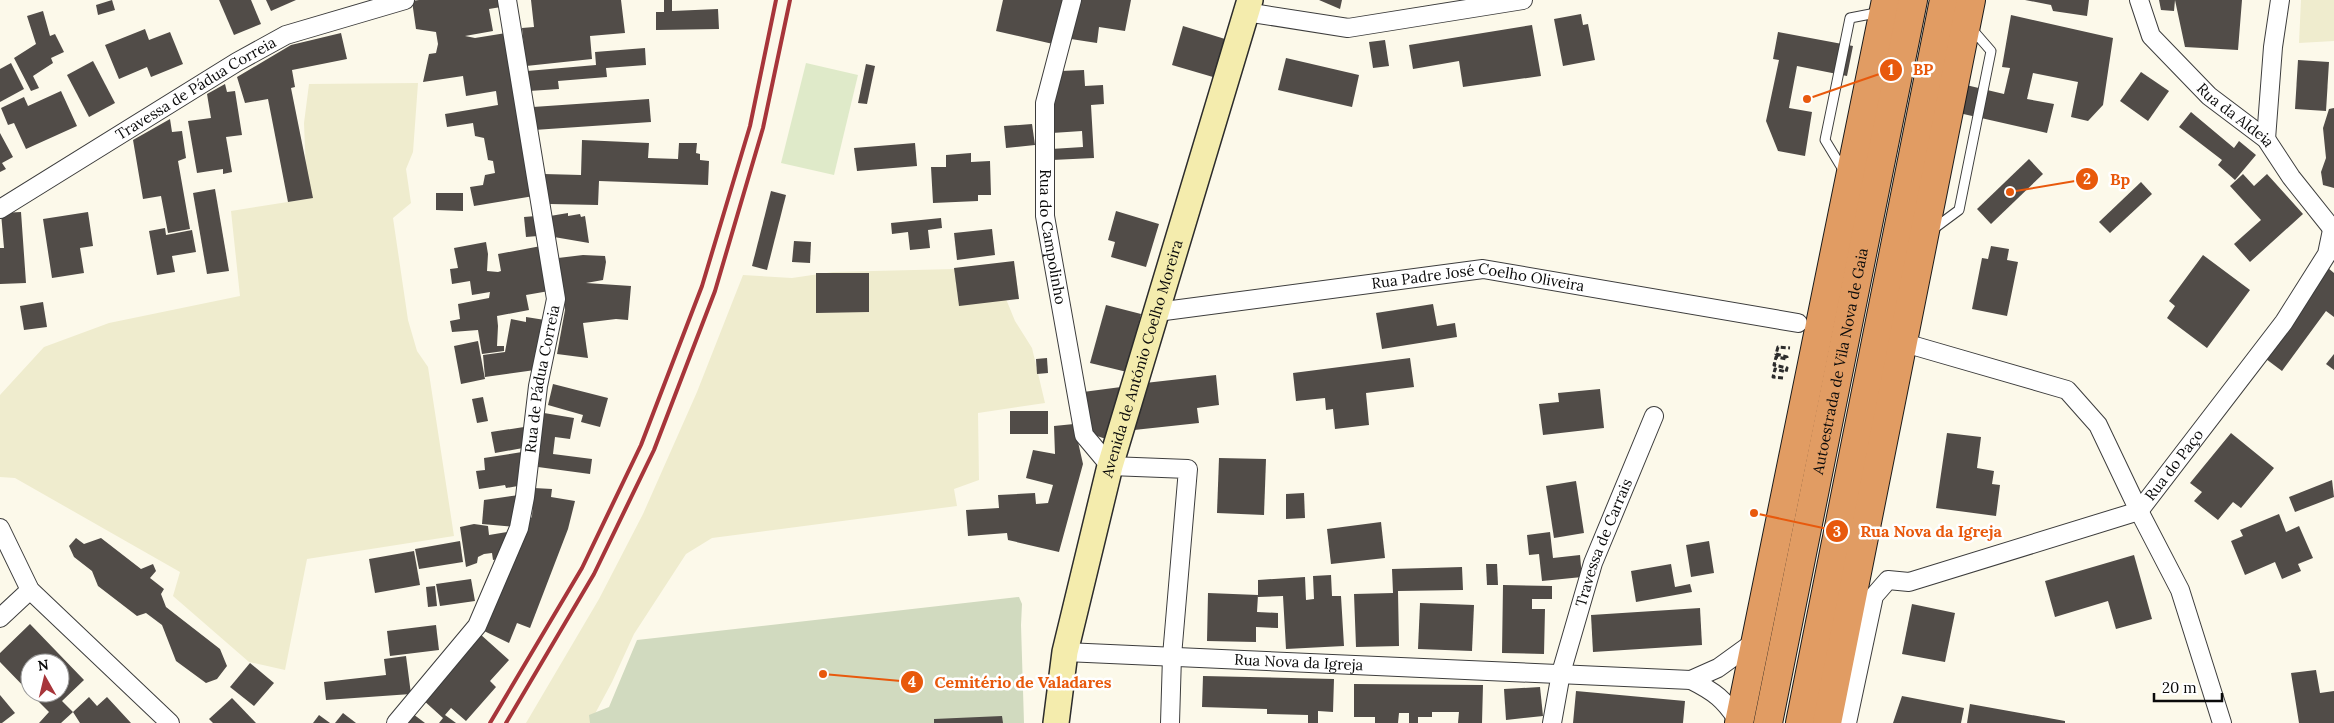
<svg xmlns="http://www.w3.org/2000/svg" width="2334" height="723" viewBox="0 0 2334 723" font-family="Lora,serif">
	<rect width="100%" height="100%" fill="#fcf9ea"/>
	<g fill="#efecce">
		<path d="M2301,0H2334V41L2299,43Z"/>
		<path d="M418,83L413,152L406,169L411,203L393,218L408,320L417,351L428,367L454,536L307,559L285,670L249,662L173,596L180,572L15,478L0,477V395L44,347L109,323L240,296L231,211L307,199L304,123L309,84Z"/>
		<path d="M955,269L1006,299L1015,321L1032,348L1045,403L978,413L979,480L954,489L957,506L712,538L686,554L634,634L612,682L590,723H526L599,599L643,514L697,392L743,275L792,278L833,272Z"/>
	</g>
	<path fill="#d1dabf" d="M1019,597L1022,604L1021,625L1024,723H590L589,715L609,707L637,640Z"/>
	<path fill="#dfeac9" d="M806,63L858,75L834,175L781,163Z"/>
	<g fill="#514c48">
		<path d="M112,0L115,10L98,15L96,5Z"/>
		<path d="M219,0H251L261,24L234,35Z"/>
		<path d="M266,0H296L271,11Z"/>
		<path d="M419,0H499L501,7L489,9L493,31L465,36L475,38L506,33L534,196L474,206L470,187L483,185L485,175L495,173L493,161L488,160L484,138L475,136L473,123L447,127L445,114L498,105L496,91L466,96L463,76L423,82L429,54L436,53L438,44L436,32L416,29L412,1Z"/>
		<path d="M531,0H621L625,33L590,36L592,59L526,66L522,28L534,27Z"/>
		<path d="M664,0H672V11L718,9L719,29L656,30V12H664Z"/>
		<path d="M1003,0H1063L1053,44L996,31Z"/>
		<path d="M1080,0H1131L1125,31L1099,27L1097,43L1071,39Z"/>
		<path d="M1319,0H1342L1340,9Z"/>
		<path d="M2025,0H2089L2087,16L2053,11L2051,5Z"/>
		<path d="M2159,0H2242L2238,50L2185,47L2175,0L2174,11L2161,10Z"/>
		<path d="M43,11L50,36L55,34L64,52L51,58L53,63L33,76L39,88L31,91L14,58L36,44L27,16Z"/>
		<path d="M1581,14L1583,25L1588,24L1595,60L1563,66L1554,19Z"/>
		<path d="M2011,15L2113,38L2103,105L2088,121L2071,117L2078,82L2033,73L2027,99L2054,104L2047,133L1959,113L1966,85L2004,94L2010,68L2002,67Z"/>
		<path d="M1532,25L1541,76L1463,87L1459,61L1413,69L1409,45Z"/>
		<path d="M1183,26L1225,39L1213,77L1172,65Z"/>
		<path d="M145,29L149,40L170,32L183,64L151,77L147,67L119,79L105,45Z"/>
		<path d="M1778,32L1853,46L1847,76L1797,66L1789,108L1812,112L1805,156L1778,151L1766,121L1779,60L1773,59Z"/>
		<path d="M341,33L347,59L292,70L295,87L291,88L313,198L288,202L268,99L245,103L237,77L291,45Z"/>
		<path d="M1385,40L1389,66L1373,68L1369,42Z"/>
		<path d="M645,48L646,65L606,68L607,77L558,81L559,89L529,91L527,71L596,65L595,52Z"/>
		<path d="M1286,58L1359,75L1352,107L1278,90Z"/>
		<path d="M2298,60L2329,62L2326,111L2295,109Z"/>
		<path d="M93,61L115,103L89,117L67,75Z"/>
		<path d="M11,63L24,89L0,102V69Z"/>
		<path d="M866,64L875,66L867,104L858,103Z"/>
		<path d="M1084,70L1085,86L1103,85L1104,104L1091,105L1094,158L1052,160L1051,149L1083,147L1082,131L1052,133V113L1061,71Z"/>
		<path d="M2141,72L2169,91L2148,121L2120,101Z"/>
		<path d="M225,84L227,92L235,91L242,135L226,137L232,172L223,174V169L197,173L188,121L211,118L207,94Z"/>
		<path d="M61,91L77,126L26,149L14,123L8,125L1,108L24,97L28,106Z"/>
		<path d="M649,99L651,122L534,130L533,107Z"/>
		<path d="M2334,108V188L2323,185L2321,172L2326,158L2323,128L2329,109Z"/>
		<path d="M2191,112L2234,148L2239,141L2256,155L2235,180L2218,165L2222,160L2179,127Z"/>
		<path d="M170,119L172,132L182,131L186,158L178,161L190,229L168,233L161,196L143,199L133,140Z"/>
		<path d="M1032,124L1035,145L1006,148L1004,126Z"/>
		<path d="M0,133L13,157L2,163L6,169L0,172Z"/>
		<path d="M582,140L649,143L648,158L678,159L679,143H697L696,153L700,154V160L709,161L708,185L599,181L598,205L550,204L544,174L581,175Z"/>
		<path d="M915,143L917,166L857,171L854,148Z"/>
		<path d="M971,153V162L990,161L991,195H978V201L933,203L931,167H946V155Z"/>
		<path d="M2029,159L2043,174L1991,224L1977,209Z"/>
		<path d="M2243,174L2254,186L2267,174L2303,214L2250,262L2234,244L2261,220L2230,186Z"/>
		<path d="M2141,182L2152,194L2110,233L2099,222Z"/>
		<path d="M215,189L229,271L207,274L193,193Z"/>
		<path d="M771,191L786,195L767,270L752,266Z"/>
		<path d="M436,193H463V211L436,210Z"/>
		<path d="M1116,211L1159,224L1146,267L1111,257L1115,242L1108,240Z"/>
		<path d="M21,212L26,283L0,284V248H4L1,213Z"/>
		<path d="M88,212L93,246L80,248L84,273L52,278L43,219Z"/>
		<path d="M568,213V216L580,214L581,217L585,216L589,243L554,237L550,216Z"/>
		<path d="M536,216L538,236L526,237L524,217Z"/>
		<path d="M941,218L942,228L928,230L930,248L910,250L908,232L892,234L891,223Z"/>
		<path d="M165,228L166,235L192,230L196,252L172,256L175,272L157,275L149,231Z"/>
		<path d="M992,229L995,255L957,260L954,233Z"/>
		<path d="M794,241L811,242L810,263L792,262Z"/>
		<path d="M486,242L488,254L487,271L498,272L501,271L498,254L541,246L549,291L526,295L529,310L497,316L498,326L497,346H504V351L482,354L478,330L452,332L450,321L460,319L458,304L489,298L490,292L472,295L470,281L452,284L450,269L458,268L454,248Z"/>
		<path d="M1991,246L2009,249L2007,260L2018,262L2007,316L1972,309L1982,258L1988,259Z"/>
		<path d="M583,255L605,256L606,262L603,280L586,283L631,286L628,320L616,319L583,323L588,358L557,354L565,310L558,258Z"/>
		<path d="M2203,255L2250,290L2207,348L2167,318L2175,306L2169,301Z"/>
		<path d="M1014,261L1019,299L959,306L954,268Z"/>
		<path d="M2328,268L2334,273V317L2326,311L2282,371L2262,356Z"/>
		<path d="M816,273H869V312L816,313Z"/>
		<path d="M43,302L47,327L24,330L20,306Z"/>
		<path d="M1433,304L1437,326L1455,323L1457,337L1382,349L1376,313Z"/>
		<path d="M1106,305L1141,314L1127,372L1090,363Z"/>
		<path d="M526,317L545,320L535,370L485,377L483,355L505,352L511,319L526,322Z"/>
		<path d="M478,341L485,379L461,384L454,346Z"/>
		<path d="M2334,354V370L2326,364Z"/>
		<path d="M1047,358L1048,373L1037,374L1036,359Z"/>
		<path d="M1410,358L1414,387L1366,393L1369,425L1335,429L1333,409L1326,410L1325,398L1296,401L1293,373Z"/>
		<path d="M1216,375L1219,405L1197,408L1199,423L1134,430L1145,383Z"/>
		<path d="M553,384L608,398L600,427L581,422L583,415L548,405Z"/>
		<path d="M1121,387L1106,439L1091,434L1083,392Z"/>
		<path d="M1600,389L1604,428L1543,435L1539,404L1559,402L1558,393Z"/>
		<path d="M483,397L488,421L477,423L472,399Z"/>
		<rect x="1010" y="411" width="38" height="23"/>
		<path d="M544,413L574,418L570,439L555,437L553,454L592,459L590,474L538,467Z"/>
		<path d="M1074,424L1083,464L1059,552L1008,540L1007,533L968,536L966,510L999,508L998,495L1035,493L1036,504L1048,503L1053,485L1026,478L1033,450L1055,454L1054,426Z"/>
		<path d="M524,427L523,448L495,453L491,432Z"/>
		<path d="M1947,433L1981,437L1977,468L1994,471L1992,484L2000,485L1996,516L1936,508Z"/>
		<path d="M2231,433L2274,468L2241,508L2233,502L2218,520L2194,501L2202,492L2190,483Z"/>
		<path d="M522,452L518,486L506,488L505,485L479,489L476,471L485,470L484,458Z"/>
		<path d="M1219,458L1266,459L1264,515L1217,513Z"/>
		<path d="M2332,480L2334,497L2295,512L2289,497Z"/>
		<path d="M1576,481L1584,533L1554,538L1546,486Z"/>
		<path d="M534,488L552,489L551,497L575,501L568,529L530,628L517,623L509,643L482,630L532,516Z"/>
		<path d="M1304,493L1305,518L1286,519V494Z"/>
		<path d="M519,495L515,527L482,524L484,500Z"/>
		<path d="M2279,514L2286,532L2299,526L2313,558L2298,564L2301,571L2282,579L2275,562L2245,575L2231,541L2243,536L2240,530Z"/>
		<path d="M1381,522L1385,558L1331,564L1327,529Z"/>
		<path d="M474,524L488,526L489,535L513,531L499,559L493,560L492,553L484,554L478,557L477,563L466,567L460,527Z"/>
		<path d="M1550,532L1553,558L1580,555L1582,577L1542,581L1539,554L1529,555L1527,535Z"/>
		<path d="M76,538L84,544L101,538L141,569L153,564L156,571L150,578L164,589L161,594L166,607L220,649L227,666L217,679L206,683L176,661L162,625L146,613L137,616L98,586L92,571L74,557L69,546Z"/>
		<path d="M460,541L463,562L419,569L415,549Z"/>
		<path d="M1709,541L1714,573L1691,577L1686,545Z"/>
		<path d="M414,551L420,585L375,593L369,559Z"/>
		<path d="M2134,555L2152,619L2116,629L2108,601L2055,617L2045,581Z"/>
		<path d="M1486,564H1497L1498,585H1487Z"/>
		<path d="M1671,564L1675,587L1690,584L1692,592L1636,602L1631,571Z"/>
		<path d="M1462,567L1463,590L1398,591L1399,646L1356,647L1354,594L1393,593L1392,569Z"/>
		<path d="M1331,575L1332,596H1341L1344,646L1286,649L1283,596L1258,597V580L1305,577L1306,600L1314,599L1313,576Z"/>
		<path d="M471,579L475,601L440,606L436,584Z"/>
		<path d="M1503,585L1552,586V599H1532V609H1545L1544,654L1502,653Z"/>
		<path d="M435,586L437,606L428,607L426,587Z"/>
		<path d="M1208,593L1258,595L1257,612L1278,613V628L1256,627V642L1207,641Z"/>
		<path d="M1420,603L1474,605L1472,651L1418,649Z"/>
		<path d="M1912,604L1955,613L1945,662L1902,654Z"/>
		<path d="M1700,608L1702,645L1593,652L1591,615Z"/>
		<path d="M30,624L84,680L62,701L73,712L61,723H39L49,712L30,693H60V663H30V693L0,662V653Z"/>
		<path d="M436,625L439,650L390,656L387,631Z"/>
		<path d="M480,634L509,660L490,681L496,687L466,721L451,708L445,715L456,723H439L443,718L422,699Z"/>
		<path d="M406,656L411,694L326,700L324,682L386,675L384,659Z"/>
		<path d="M250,663L274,683L254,706L230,687Z"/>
		<path d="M2316,670L2320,693L2334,691V723H2299L2291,673Z"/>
		<path d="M1203,676L1334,679L1333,712L1318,711V723H1308V715L1267,714V709L1202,707Z"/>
		<path d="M1354,684L1483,685L1482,723H1458L1459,712H1432V717H1418V723H1409V713H1399L1398,723H1375V717H1354Z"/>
		<path d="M1540,687L1543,716L1506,720L1504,689Z"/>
		<path d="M1576,691L1685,701L1683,723H1573Z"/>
		<path d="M0,695L15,713L2,723H0Z"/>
		<path d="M1902,696L1964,708L1961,723H1893Z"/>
		<path d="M89,697L97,706L107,697L131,723H80L73,712Z"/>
		<path d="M232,698L256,723H213L209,719Z"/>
		<path d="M1970,704L2065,721V723H1967Z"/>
		<path d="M343,713L356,723H335Z"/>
		<path d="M413,714L425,723H405Z"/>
		<path d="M319,715L330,723H313Z"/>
		<path d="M1002,716L1003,723H934V719Z"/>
	</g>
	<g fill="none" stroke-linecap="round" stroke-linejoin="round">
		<defs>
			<g id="lane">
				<path d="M1845,173L1825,140L1850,18L1881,12"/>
				<path d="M1932,230L1959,210L1991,51L1971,28"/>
			</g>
			<g id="street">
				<path id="s1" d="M1072,0L1045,103V216L1084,435L1110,466L1188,469L1172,656L1170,723"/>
				<path id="s2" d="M2139,0L2151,36L2209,96L2266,139L2291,177L2334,231"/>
				<path d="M1246,12L1348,28L1523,0"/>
				<path d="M2266,139L2273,47L2280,0"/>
				<path id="s3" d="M0,209L237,62L286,35L405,0"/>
				<path id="s4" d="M1157,312L1483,269L1798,323"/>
				<path d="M1915,346L2067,390L2098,425L2139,511L2180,590L2222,723"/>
				<path id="s5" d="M2139,511L2284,322L2327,254L2332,230"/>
				<path d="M0,528L30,590L170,723"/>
				<path d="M0,618L30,590"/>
				<path id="s6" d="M1065,652L1691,680C1715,692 1724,699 1739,722"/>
				<path d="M1691,680L1718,668L1754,642"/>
				<path id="s7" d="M396,723L477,626L519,528L525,497L538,386L556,299L507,0"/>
				<path id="s8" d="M1552,723L1561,673L1593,563L1654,416"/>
				<path d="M1847,723L1874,596L1888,580L1909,582L2139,511"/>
			</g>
			<g id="secondary">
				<path id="s9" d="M1056,723L1065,652L1110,466L1250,0"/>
			</g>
			<g id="highway">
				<path d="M1739,723L1886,0"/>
				<path id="s10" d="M1768,723L1913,0"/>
				<path d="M1800,723L1944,0"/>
				<path d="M1827,723L1971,0"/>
			</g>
		</defs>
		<use href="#lane" stroke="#3d3d3d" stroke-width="11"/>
		<use href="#street" stroke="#3d3d3d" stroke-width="20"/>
		<use href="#secondary" stroke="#2c2c2c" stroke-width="28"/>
		<use href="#highway" stroke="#1b1b1b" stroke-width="30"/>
		<path stroke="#2c2c2c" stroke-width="3" stroke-dasharray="5 2.5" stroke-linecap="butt" d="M1783,378L1773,377L1775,369L1786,372L1787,368L1774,365L1776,357L1787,359V357L1776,354L1778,347L1790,348"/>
		<use href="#lane" stroke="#fff" stroke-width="9"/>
		<use href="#street" stroke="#fff" stroke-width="18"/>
		<use href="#secondary" stroke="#f4ecad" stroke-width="25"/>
		<use href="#highway" stroke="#e19c63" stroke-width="28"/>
		<g stroke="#a7353a" stroke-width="4">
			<path d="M490,723L582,568L641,445L702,286L750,126L776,0"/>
			<path d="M506,723L594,574L654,450L715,291L763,128L790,0"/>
		</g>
	</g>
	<g text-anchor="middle" stroke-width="5" stroke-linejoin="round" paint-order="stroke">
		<g font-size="15" fill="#0a0a0a" stroke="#fff">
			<text dy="5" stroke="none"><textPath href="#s3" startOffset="230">Travessa de Pádua Correia</textPath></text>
			<text dy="5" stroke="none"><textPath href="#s2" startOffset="154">Rua da Aldeia</textPath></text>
			<text dy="5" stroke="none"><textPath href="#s1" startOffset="241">Rua do Campolinho</textPath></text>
			<text dy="5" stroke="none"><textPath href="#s4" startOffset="324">Rua Padre José Coelho Oliveira</textPath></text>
			<text dy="5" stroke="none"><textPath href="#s9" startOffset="375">Avenida de António Coelho Moreira</textPath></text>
			<text dy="5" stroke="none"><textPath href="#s10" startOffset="369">Autoestrada de Vila Nova de Gaia</textPath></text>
			<text dy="5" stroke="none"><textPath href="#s7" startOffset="384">Rua de Pádua Correia</textPath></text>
			<text dy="5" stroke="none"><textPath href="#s5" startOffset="58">Rua do Paço</textPath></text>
			<text dy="5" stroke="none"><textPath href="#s8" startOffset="188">Travessa de Carrais</textPath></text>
			<text dy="5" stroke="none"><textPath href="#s6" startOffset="234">Rua Nova da Igreja</textPath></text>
		</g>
	</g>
	<path fill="none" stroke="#e8590c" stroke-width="2" d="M1807 99L1891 70M2010 192L2087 179M1754 513L1837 531M823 674L912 682"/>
	<g fill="#e8590c" stroke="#fff" stroke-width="2">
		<circle cx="1807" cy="99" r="5"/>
		<circle cx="2010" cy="192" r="5"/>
		<circle cx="1754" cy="513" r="5"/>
		<circle cx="823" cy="674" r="5"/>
		<circle cx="1891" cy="70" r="12"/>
		<circle cx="2087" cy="179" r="12"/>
		<circle cx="1837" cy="531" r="12"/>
		<circle cx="912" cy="682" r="12"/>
	</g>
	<g font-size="15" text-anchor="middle" font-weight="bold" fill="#fff">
		<text x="1891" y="75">1</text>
		<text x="2087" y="184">2</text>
		<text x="1837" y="537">3</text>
		<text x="912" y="687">4</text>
	</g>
	<g font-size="16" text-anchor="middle" font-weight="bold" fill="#e8590c" stroke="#fff" stroke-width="5" stroke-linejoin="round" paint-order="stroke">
		<text x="1923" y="75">BP</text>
		<text x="2120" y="185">Bp</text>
		<text x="1931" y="537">Rua Nova da Igreja</text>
		<text x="1023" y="688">Cemitério de Valadares</text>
	</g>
	<g transform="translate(45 678) rotate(352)"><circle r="24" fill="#ffffff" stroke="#9d9d9d"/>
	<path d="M0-4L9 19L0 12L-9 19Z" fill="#a7353a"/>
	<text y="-8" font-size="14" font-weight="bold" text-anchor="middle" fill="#0a0a0a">N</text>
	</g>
	<path d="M2154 693v8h68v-8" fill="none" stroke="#0a0a0a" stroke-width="2.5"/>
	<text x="2162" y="693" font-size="15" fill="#0a0a0a" stroke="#ffffff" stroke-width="4" paint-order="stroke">20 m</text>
</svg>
